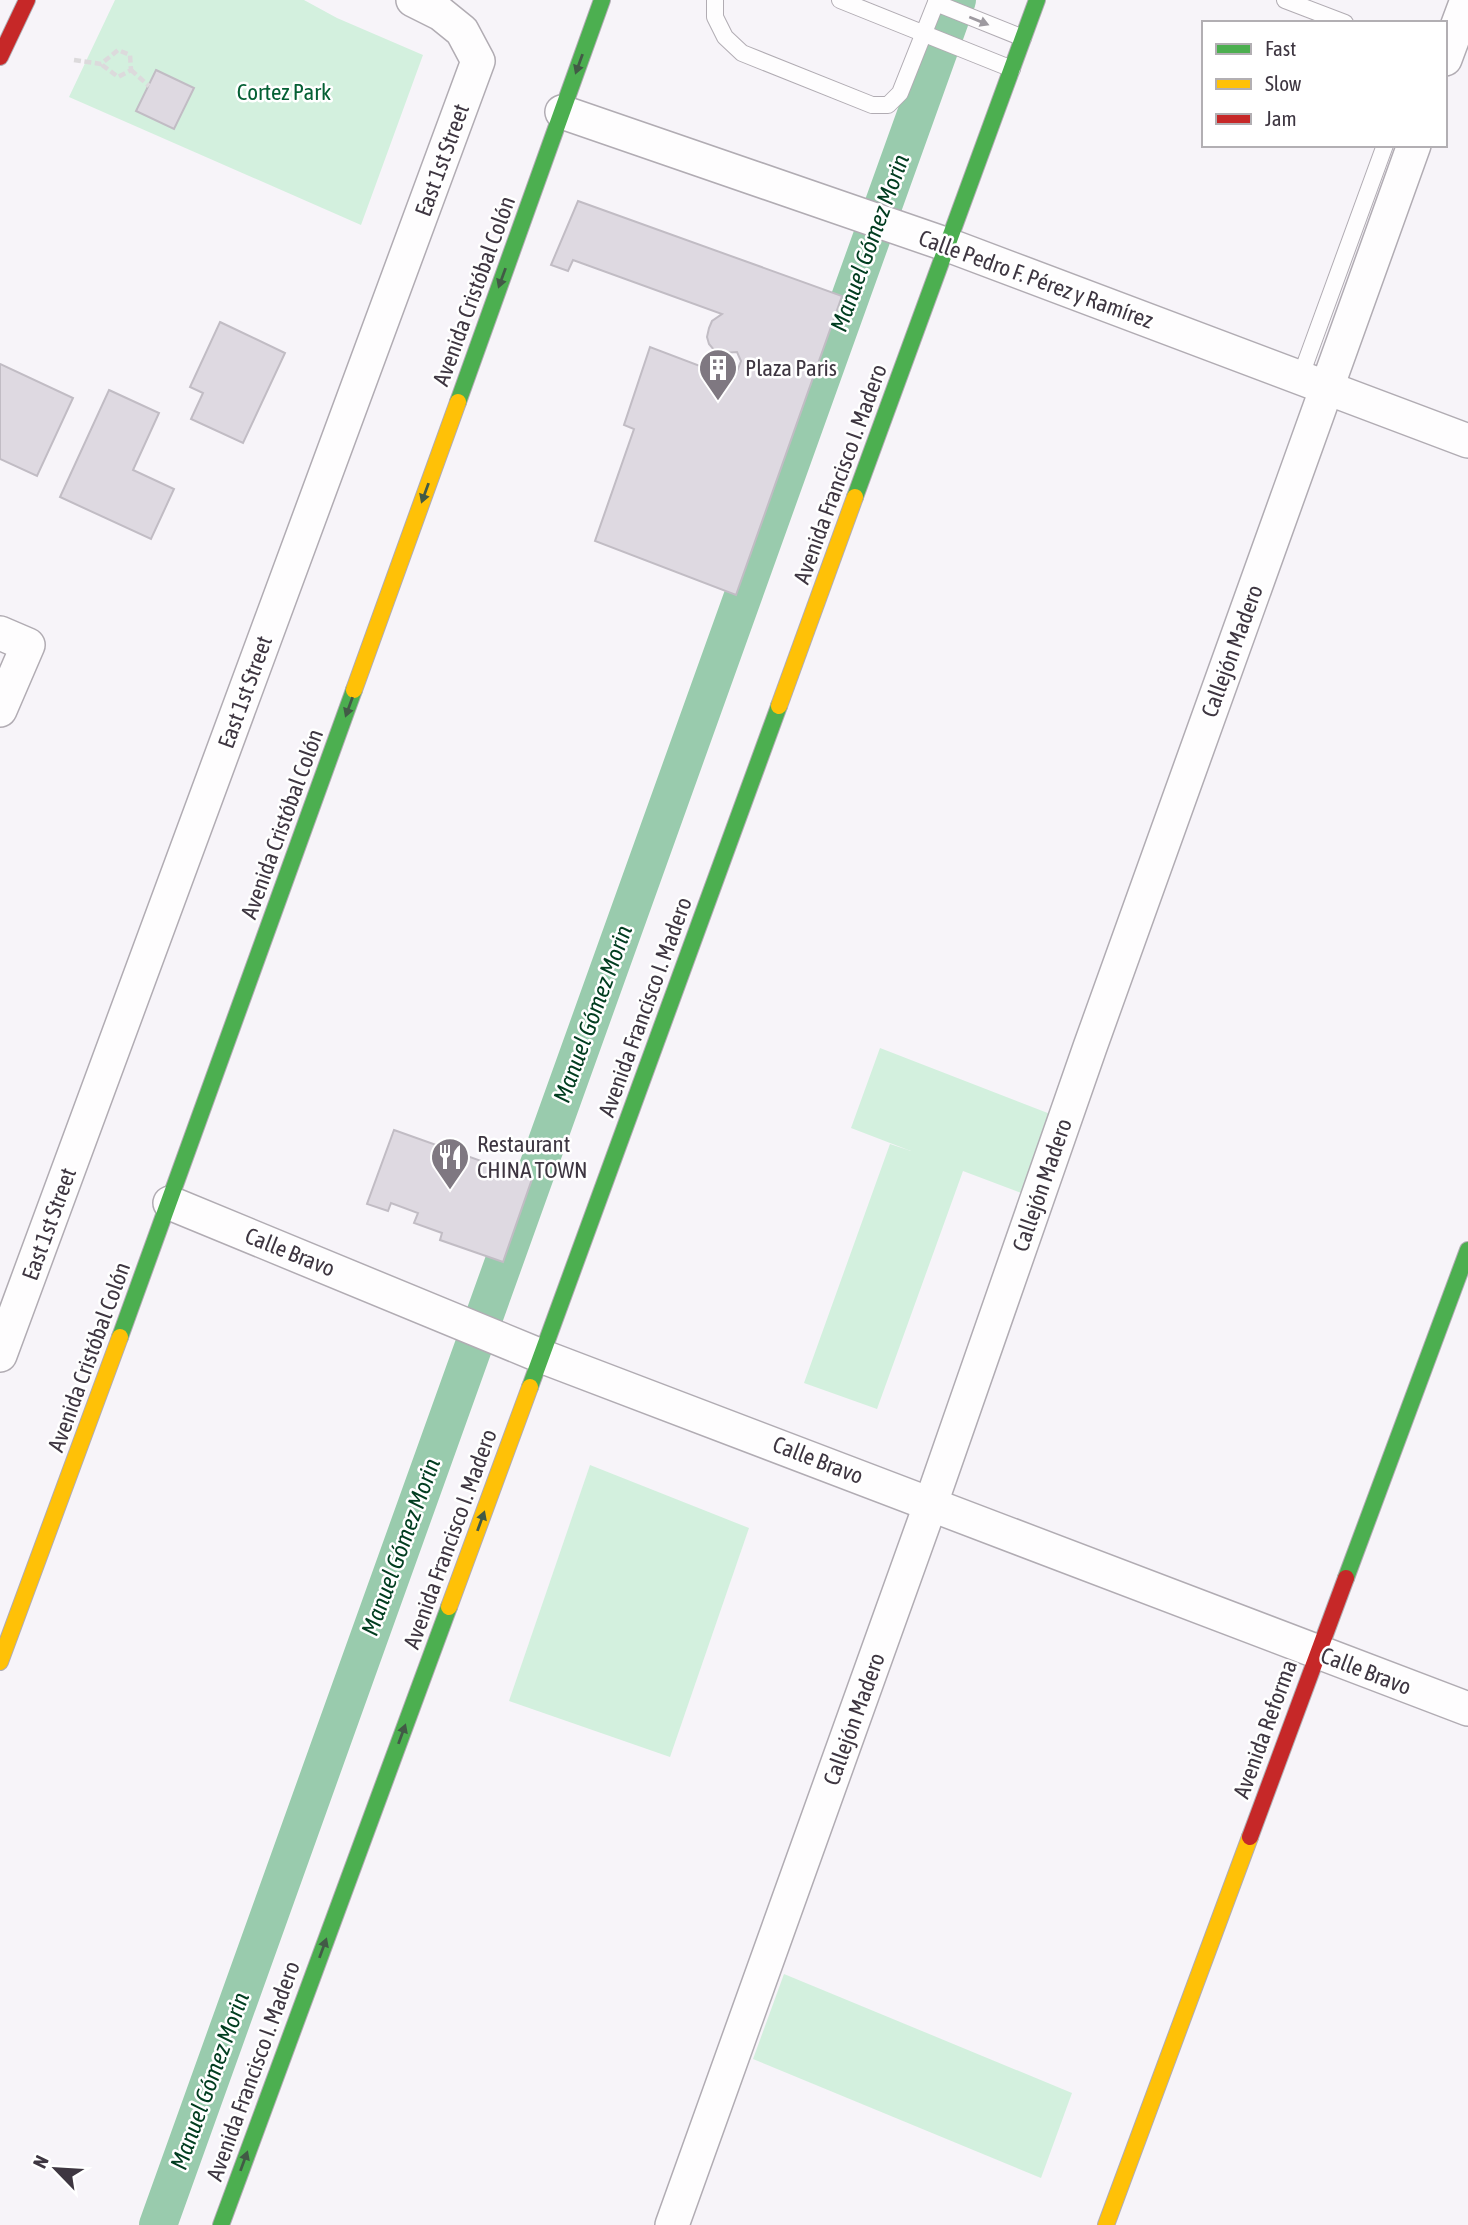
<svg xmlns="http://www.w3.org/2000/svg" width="1468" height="2225" viewBox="0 0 1468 2225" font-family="'Asap Condensed',sans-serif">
	<rect width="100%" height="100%" fill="#f7f4f9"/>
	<g fill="#d3f0de">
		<path d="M115,0H304L337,18L423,55L361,225L69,97Z"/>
		<path d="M880,1048L1058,1117L1029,1196L963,1171L877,1409L804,1383L890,1144L911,1151L851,1128Z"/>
		<path d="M590,1465L749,1528L670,1757L509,1701Z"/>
		<path d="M784,1974L1072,2093L1041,2178L753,2059Z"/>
	</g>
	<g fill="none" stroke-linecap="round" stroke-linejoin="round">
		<path stroke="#99cbad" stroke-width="38" d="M158,2225L957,0"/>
	</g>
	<g fill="#ded9e1" stroke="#c1bcc4" stroke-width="2">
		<path d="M156,70L194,88L174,129L136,111Z"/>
		<path d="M578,201L842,296L736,595L595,541L634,429L624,425L650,347L734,379L741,361L737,352L722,353L714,350L709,344L707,337L709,328L712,321L722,314L573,260L568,271L551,265Z"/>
		<path d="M220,322L285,353L243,443L191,419L203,393L190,387Z"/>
		<path d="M0,364L73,398L37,476L0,459Z"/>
		<path d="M109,390L159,413L133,470L174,489L151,539L60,497Z"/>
		<path d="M394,1130L532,1179L503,1262L440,1240L442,1233L414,1223L418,1213L391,1203L388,1211L367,1204Z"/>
	</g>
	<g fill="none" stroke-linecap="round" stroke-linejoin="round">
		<defs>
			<g id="lane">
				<path d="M715,0V17L725,37L742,53L872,105H888L900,93L937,0"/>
				<path d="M840,0L1012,69"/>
				<path d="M1285,0L1345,23"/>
				<path d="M936,3L1023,38"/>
				<path d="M1300,378L1385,145"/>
			</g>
			<g id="street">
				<path d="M1445,59L1467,0"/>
				<path d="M562,112L948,245L1468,441"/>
				<path d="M0,633L28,645L0,710"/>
				<path d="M170,1203L541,1356L1468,1709"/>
				<path d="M0,1355L478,61L462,31L441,14L413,0"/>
				<path d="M672,2225L931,1503L1090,1047L1414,145"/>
			</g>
			<g id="fast">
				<path d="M458,402L602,0"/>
				<path d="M855,497L1037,0"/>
				<path d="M120,1337L354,690"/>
				<path d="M530,1387L779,706"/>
				<path d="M1346,1578L1468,1250"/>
				<path d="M221,2225L449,1607"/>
			</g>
			<g id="slow">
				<path d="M354,690L458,402"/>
				<path d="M779,706L855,497"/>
				<path d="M449,1607L530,1387"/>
				<path d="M0,1662L120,1337"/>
				<path d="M1106,2225L1250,1837"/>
			</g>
			<g id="jam">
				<path d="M0,57L27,0"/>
				<path d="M1250,1837L1346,1578"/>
			</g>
		</defs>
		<use href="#lane" stroke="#b1acb3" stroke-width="18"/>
		<use href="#street" stroke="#b1acb3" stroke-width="36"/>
		<use href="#fast" stroke="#b1acb3" stroke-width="18"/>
		<use href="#slow" stroke="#b1acb3" stroke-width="18"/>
		<use href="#jam" stroke="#b1acb3" stroke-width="18"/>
		<g stroke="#dcdadc" stroke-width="4.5" stroke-dasharray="7 3.5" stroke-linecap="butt">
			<path d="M74,60L101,64L118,50L130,55L131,70L118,77L101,64"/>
			<path d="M131,70L149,86"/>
		</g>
		<use href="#lane" stroke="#fefdfe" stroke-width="16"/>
		<use href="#street" stroke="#fefdfe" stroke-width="33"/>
		<use href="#fast" stroke="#4caf50" stroke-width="16"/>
		<use href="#slow" stroke="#ffc107" stroke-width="16"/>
		<use href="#jam" stroke="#c62828" stroke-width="16"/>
	</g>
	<defs><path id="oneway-solid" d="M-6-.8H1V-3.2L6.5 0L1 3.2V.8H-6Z" transform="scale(1.75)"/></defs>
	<use fill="#9e9aa0" href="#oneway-solid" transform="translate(979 21) rotate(22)"/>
	<g fill="#425a46">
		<use href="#oneway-solid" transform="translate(579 64) rotate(110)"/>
		<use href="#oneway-solid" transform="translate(502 278) rotate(110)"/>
		<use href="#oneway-solid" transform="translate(425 493) rotate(110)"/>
		<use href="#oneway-solid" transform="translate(349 707) rotate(110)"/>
		<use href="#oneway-solid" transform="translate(481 1521) rotate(-70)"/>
		<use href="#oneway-solid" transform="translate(402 1734) rotate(-70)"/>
		<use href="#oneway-solid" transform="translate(323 1948) rotate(-70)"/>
		<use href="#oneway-solid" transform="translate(244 2161) rotate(-70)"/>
	</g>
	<defs>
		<symbol id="building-pin" viewBox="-11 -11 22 30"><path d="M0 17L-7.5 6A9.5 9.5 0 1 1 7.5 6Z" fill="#7f7881" stroke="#fff"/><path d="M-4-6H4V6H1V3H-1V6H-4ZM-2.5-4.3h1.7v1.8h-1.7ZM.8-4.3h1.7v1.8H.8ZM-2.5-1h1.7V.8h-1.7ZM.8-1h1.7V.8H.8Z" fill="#fff"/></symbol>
		<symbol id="restaurant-pin" viewBox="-11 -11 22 30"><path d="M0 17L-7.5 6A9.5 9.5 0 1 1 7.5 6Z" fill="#7f7881" stroke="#fff"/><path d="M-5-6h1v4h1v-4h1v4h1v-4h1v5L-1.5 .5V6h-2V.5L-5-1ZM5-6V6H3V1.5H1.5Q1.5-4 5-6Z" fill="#fff"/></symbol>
	</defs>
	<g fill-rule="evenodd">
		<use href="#building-pin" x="696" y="346" width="44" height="60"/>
		<use href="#restaurant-pin" x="428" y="1135" width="44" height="60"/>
	</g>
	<g text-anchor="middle" stroke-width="5" stroke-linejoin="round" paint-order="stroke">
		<g font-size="23" fill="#056035" stroke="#fff">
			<text x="284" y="100">Cortez Park</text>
		</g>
		<g font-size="23" fill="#3e3641" stroke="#fff">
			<text transform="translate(442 160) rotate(-70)" y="8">East 1st Street</text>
			<text transform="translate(1036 279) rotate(20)" y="8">Calle Pedro F. Pérez y Ramírez</text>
			<text transform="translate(474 291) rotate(-70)" y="8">Avenida Cristóbal Colón</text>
			<text transform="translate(840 474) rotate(-70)" y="8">Avenida Francisco I. Madero</text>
			<text transform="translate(1232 651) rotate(-70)" y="8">Callejón Madero</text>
			<text transform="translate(245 692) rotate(-70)" y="8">East 1st Street</text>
			<text transform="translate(282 824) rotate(-70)" y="8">Avenida Cristóbal Colón</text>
			<text transform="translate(645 1007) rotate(-70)" y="8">Avenida Francisco I. Madero</text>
			<text transform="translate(1042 1185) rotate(-71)" y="8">Callejón Madero</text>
			<text transform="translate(49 1224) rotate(-70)" y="8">East 1st Street</text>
			<text transform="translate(290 1252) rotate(22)" y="8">Calle Bravo</text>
			<text transform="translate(89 1357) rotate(-70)" y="8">Avenida Cristóbal Colón</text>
			<text transform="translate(818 1460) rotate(21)" y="8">Calle Bravo</text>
			<text transform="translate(450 1539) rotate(-70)" y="8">Avenida Francisco I. Madero</text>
			<text transform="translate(1366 1671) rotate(21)" y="8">Calle Bravo</text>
			<text transform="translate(854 1719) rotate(-70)" y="8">Callejón Madero</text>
			<text transform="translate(1265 1729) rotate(-70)" y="8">Avenida Reforma</text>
			<text transform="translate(253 2071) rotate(-70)" y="8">Avenida Francisco I. Madero</text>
		</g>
		<g font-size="23" fill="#3e3641" stroke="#fff" text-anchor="start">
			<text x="745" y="376">Plaza Paris</text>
			<text x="477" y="1152">Restaurant<tspan x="477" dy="26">CHINA TOWN</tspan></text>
		</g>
		<g font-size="24" font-style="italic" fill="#003c1f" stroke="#fff">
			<text transform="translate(870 243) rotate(-70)" y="8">Manuel Gómez Morin</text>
			<text transform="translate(593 1014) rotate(-70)" y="8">Manuel Gómez Morin</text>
			<text transform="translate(401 1547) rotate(-70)" y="8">Manuel Gómez Morin</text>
			<text transform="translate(210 2081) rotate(-70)" y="8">Manuel Gómez Morin</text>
		</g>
	</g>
	<rect x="1202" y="21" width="245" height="126" fill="#ffffff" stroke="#b2afb3" stroke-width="2"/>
	<rect x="1216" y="44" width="35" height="10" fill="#4caf50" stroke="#b2afb3" stroke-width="2"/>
	<text x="1265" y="56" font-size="21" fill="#3e3641">Fast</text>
	<rect x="1216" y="79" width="35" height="10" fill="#ffc107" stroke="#b2afb3" stroke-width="2"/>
	<text x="1265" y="91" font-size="21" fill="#3e3641">Slow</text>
	<rect x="1216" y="114" width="35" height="10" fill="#c62828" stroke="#b2afb3" stroke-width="2"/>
	<text x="1265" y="126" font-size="21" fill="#3e3641">Jam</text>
	<g transform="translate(56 2169) rotate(295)" stroke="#ffffff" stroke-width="5" paint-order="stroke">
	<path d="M0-5L12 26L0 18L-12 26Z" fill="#3e3641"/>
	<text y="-10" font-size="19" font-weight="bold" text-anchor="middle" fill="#3e3641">N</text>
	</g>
</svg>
